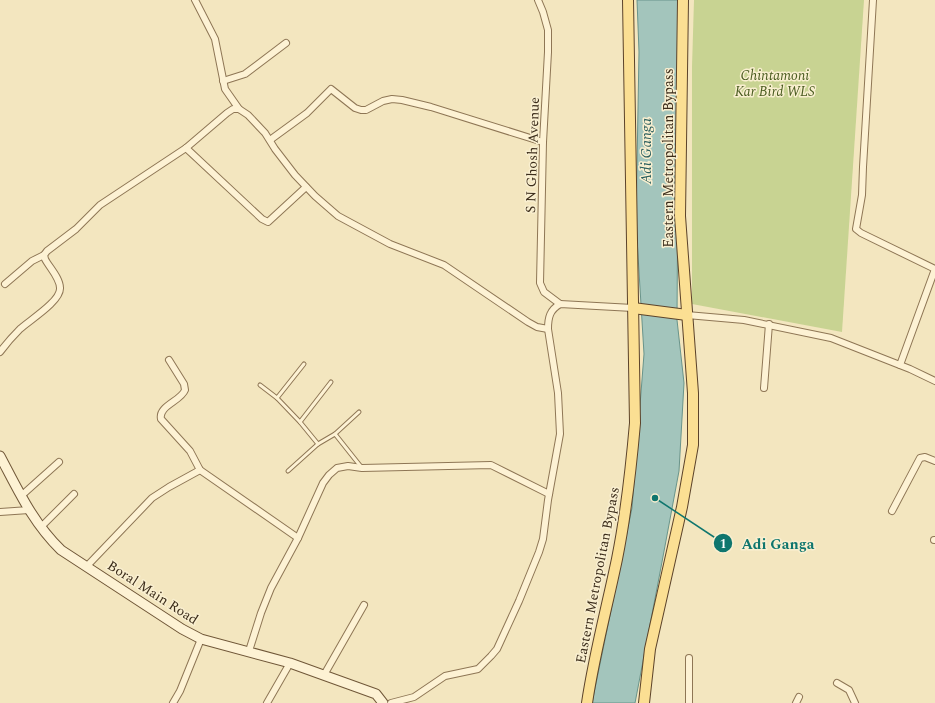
<svg xmlns="http://www.w3.org/2000/svg" width="935" height="703" viewBox="0 0 935 703" font-family="Spectral,serif">
	<rect width="100%" height="100%" fill="#f3e6bf"/>
	<path fill="#c8d392" d="M694,0H864L842,332L692,304V67Z"/>
	<path fill="#a3c5bc" stroke="#69948b" d="M637,0H679L677,320L684,383L679,471L662,562L635,703H592L632,508L644,354L636,222L639,52Z"/>
	<g fill="none" stroke-linecap="round" stroke-linejoin="round">
		<defs>
			<g id="lane">
				<path d="M304,364L277,398L300,422L318,444"/>
				<path d="M260,385L277,398"/>
				<path d="M300,422L331,382"/>
				<path d="M335,434L359,412"/>
				<path d="M288,471L318,444L335,434L362,468"/>
			</g>
			<g id="street">
				<path d="M195,0L215,39L225,89L239,109"/>
				<path d="M538,0L543,12L548,30V52L543,142L540,283L544,292L560,304"/>
				<path d="M873,0L863,167L862,195L856,229L861,233L935,269"/>
				<path d="M223,81L245,74L286,43"/>
				<path d="M270,140L307,113L331,89L355,108L361,110H366L383,101L392,99L402,100L431,107L543,142"/>
				<path d="M186,148L262,219L268,222L306,187"/>
				<path d="M5,284L32,261L44,255"/>
				<path d="M687,315L744,320L831,338L910,369L935,381"/>
				<path d="M0,352C6,344 13,336 20,329C30,320 61,301 60,288C60,278 49,267 45,259L44,255L47,251L76,229L100,205L186,148L227,113L233,109H239L248,115L265,133L275,149L295,175L315,196L338,216L390,244L444,265L528,322L537,327L548,329"/>
				<path d="M169,360L184,384L185,390C181,401 158,406 161,419L190,451L200,470L298,538"/>
				<path d="M900,365L935,269"/>
				<path d="M764,388L769,324"/>
				<path d="M21,496L59,462"/>
				<path d="M892,511L920,458L925,457L935,461"/>
				<path d="M0,512L29,510"/>
				<path d="M41,527L74,494"/>
				<path d="M934,540H935"/>
				<path d="M87,566L152,498L169,487L200,470"/>
				<path d="M249,651L261,613L271,588L298,538L323,483L329,475L337,468L348,466L362,468L491,465L549,494"/>
				<path d="M689,658V703"/>
				<path d="M324,675L364,605"/>
				<path d="M837,683L849,690L855,703"/>
				<path d="M173,703L180,691L201,639"/>
				<path d="M267,703L290,663"/>
				<path d="M391,703L414,697L445,676L478,669L491,656L497,649L519,601L539,552L543,539L548,500L560,434L558,393L548,329C548,317 550,310 560,304L633,308"/>
				<path d="M796,703L799,697"/>
			</g>
			<path id="secondary" d="M0,456C18,490 33,523 61,550L182,629L201,639L290,663L376,694L383,703"/>
			<g id="primary">
				<path d="M633,308L687,315"/>
				<path d="M587,703C594,655 607,607 617,559C626,514 631,469 635,423L628,0"/>
				<path d="M644,703L650,649L682,507L693,445V393L680,216L683,0"/>
			</g>
		</defs>
		<use href="#lane" stroke="#8e7655" stroke-width="5"/>
		<use href="#street" stroke="#8e7655" stroke-width="8"/>
		<use href="#secondary" stroke="#705738" stroke-width="11"/>
		<use href="#primary" stroke="#5c432a" stroke-width="12"/>
		<use href="#lane" stroke="#fdf2d4" stroke-width="3"/>
		<use href="#street" stroke="#fdf2d4" stroke-width="6"/>
		<use href="#secondary" stroke="#fdf2d4" stroke-width="9"/>
		<use href="#primary" stroke="#fbdf93" stroke-width="10"/>
	</g>
	<g text-anchor="middle" stroke-width="3" stroke-linejoin="round" paint-order="stroke">
		<g font-size="14" font-style="italic" fill="#495b1f" stroke="#f9efd0">
			<text x="775" y="80">Chintamoni<tspan x="775" dy="16">Kar Bird WLS</tspan></text>
		</g>
		<g font-size="14" fill="#3c2d1b" stroke="#f9efd0">
			<text transform="translate(532 155) rotate(-88)" y="5">S N Ghosh Avenue</text>
			<text transform="translate(668 158) rotate(-90)" y="5">Eastern Metropolitan Bypass</text>
			<text transform="translate(597 575) rotate(-79)" y="5">Eastern Metropolitan Bypass</text>
			<text transform="translate(153 592) rotate(33)" y="5">Boral Main Road</text>
		</g>
		<g font-size="15" font-style="italic" fill="#295e5d" stroke="#f9efd0">
			<text transform="translate(646 151) rotate(-90)" y="5">Adi Ganga</text>
		</g>
	</g>
	<path fill="none" stroke="#0f766e" stroke-width="1.5" d="M655 498L723 543"/>
	<g fill="#0f766e" stroke="#f9efd0" stroke-width="1.5">
		<circle cx="655" cy="498" r="4"/>
		<circle cx="723" cy="543" r="10"/>
	</g>
	<g font-size="12" text-anchor="middle" font-weight="bold" fill="#fff">
		<text x="723" y="548">1</text>
	</g>
	<g font-size="15" text-anchor="middle" font-weight="bold" fill="#0f766e" stroke="#f9efd0" stroke-width="3" stroke-linejoin="round" paint-order="stroke">
		<text x="778" y="549">Adi Ganga</text>
	</g>
</svg>
